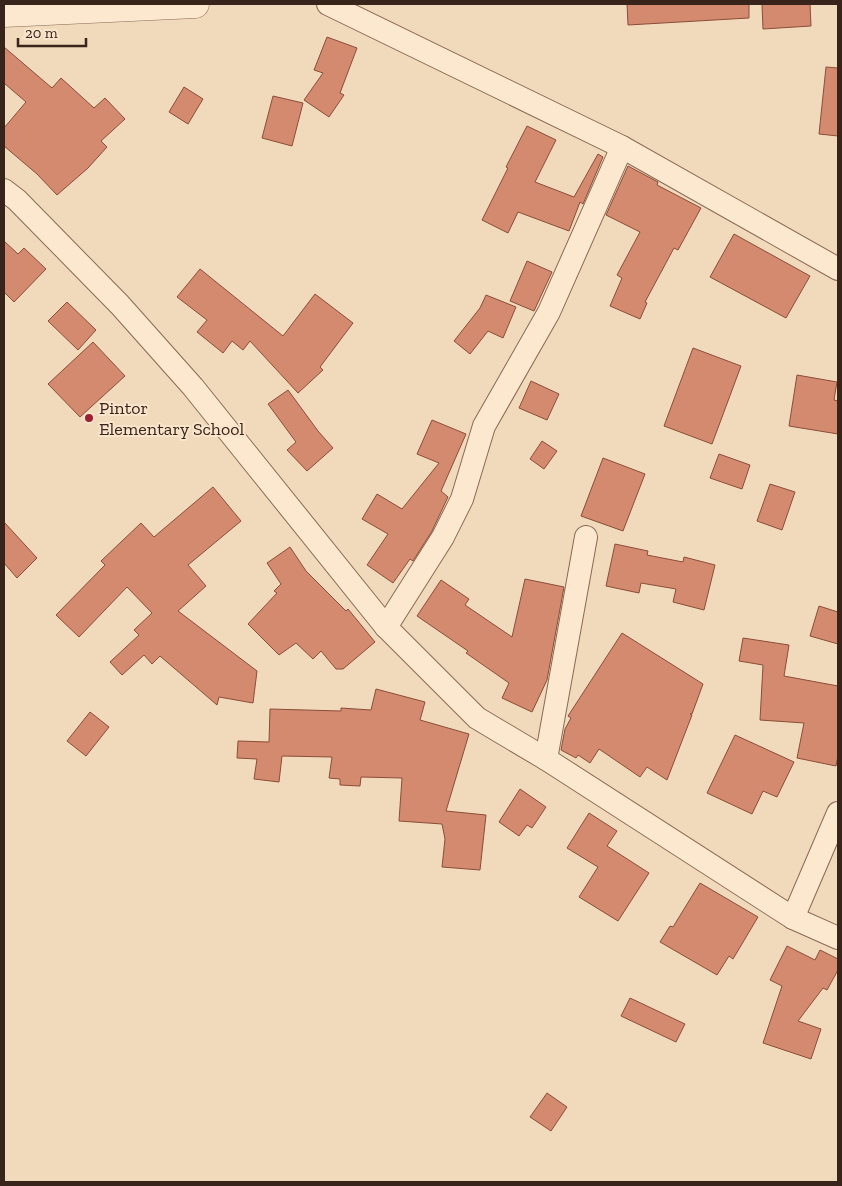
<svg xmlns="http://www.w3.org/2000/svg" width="842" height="1186" viewBox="0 0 842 1186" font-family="'Zilla Slab',serif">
	<rect width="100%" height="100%" fill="#f1dabb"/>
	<g fill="#d38a6e" stroke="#8b4d38">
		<path d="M627,4H749V18L628,25Z"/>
		<path d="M762,4H810L811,26L763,29Z"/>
		<path d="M327,37L357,48L340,93L344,95L329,117L304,100L323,73L314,70Z"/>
		<path d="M4,47L52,88L61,78L94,108L105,98L125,119L101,141L107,147L88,168L57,195L37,174L4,146V128L26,102L4,83Z"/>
		<path d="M826,67L838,68V136L819,134Z"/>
		<path d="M184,87L203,99L188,124L169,112Z"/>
		<path d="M273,96L303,103L292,146L262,138Z"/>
		<path d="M527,126L556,140L535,182L574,197L598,154L603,157L583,204L580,202L569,231L518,212L508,233L482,220L508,168L506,167Z"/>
		<path d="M628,166L658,182L657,185L701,208L678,250L674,248L645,302L647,303L640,319L610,306L622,278L617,275L640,232L606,215Z"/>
		<path d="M734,234L810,276L786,318L710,277Z"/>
		<path d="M4,241L18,254L24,248L46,269L14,302L4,292Z"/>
		<path d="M527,261L552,272L534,311L510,301Z"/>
		<path d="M200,269L283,336L315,294L353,323L320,367L323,370L298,393L250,341L243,350L232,341L223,353L197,332L207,320L177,297Z"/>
		<path d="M486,295L516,307L503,338L488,331L470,354L454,341L480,308Z"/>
		<path d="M67,302L96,330L78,350L48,321Z"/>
		<path d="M93,342L125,376L80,417L48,384Z"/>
		<path d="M693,348L741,366L712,444L664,426Z"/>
		<path d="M797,375L837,382L834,400L838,401V434L789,426Z"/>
		<path d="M531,381L559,394L547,420L519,408Z"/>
		<path d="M288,390L318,431L333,448L307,471L287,450L296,442L268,404Z"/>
		<path d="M432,420L466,434L441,491L448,497L432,531L413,561L410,559L393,583L367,565L388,534L362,519L377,494L402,509L439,463L417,454Z"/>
		<path d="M542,441L557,451L544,469L530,459Z"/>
		<path d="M719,454L750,465L742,489L710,478Z"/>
		<path d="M603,458L645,474L623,531L581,516Z"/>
		<path d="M770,484L795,492L782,530L757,521Z"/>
		<path d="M213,487L241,521L188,565L206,586L178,611L257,671L253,703L219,697L217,705L160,656L152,664L144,655L122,675L110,662L139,635L134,630L152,613L127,587L79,637L56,615L105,565L101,561L141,523L154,537Z"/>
		<path d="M4,522L37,558L17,578L4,563Z"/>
		<path d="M615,544L648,551L647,555L683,562L684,557L715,565L704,610L673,602L676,589L641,583L639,593L606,586Z"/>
		<path d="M290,547L306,571L346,611L348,609L375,642L343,669H336L321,651L313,659L296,643L279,655L248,624L277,593L274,591L281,584L267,563Z"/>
		<path d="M525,579L564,587L547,680L532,712L502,698L509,683L466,653L468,651L417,616L441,580L469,599L465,605L512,637Z"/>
		<path d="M819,606L838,612V644L810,636Z"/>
		<path d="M622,633L703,684L692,714H690L692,715L667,780L647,767L640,777L599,749L590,763L578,755L576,758L561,750L565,729L571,718L568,716Z"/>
		<path d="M743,638L789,645L784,676L838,686V756L836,766L797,758L804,723L760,720L763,665L739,661Z"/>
		<path d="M376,689L425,702L420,720L469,734L446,811L486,815L480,870L442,867L445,839L442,824L399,821L402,778L361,777L360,786L340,785V779L329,778L332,757L282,756L279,782L254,779L257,759L237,758L238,741L269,742L270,709L341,711V708L371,710Z"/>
		<path d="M90,712L109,727L86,756L67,741Z"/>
		<path d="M735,735L794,762L777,797L763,791L752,814L707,793Z"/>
		<path d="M520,789L546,807L532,828L527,825L519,836L499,822Z"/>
		<path d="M589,813L617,831L607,846L649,873L618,921L579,897L598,867L567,848Z"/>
		<path d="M700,883L758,917L733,959L729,956L717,975L660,942L670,926L673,927Z"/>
		<path d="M787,946L815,960L820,950L838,959V970L827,990L823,988L798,1021L821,1029L811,1059L763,1043L782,986L770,980Z"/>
		<path d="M630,998L685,1024L676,1042L621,1016Z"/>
		<path d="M547,1093L567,1107L551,1131L530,1117Z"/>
	</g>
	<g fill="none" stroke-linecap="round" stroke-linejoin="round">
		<defs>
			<g id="minor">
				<path d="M328,4L622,147L838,269"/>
				<path d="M4,190L17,200L120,305L193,387L386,627L477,718L546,759L793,918L838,938"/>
				<path d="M386,627L443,537L462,499L484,426L549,312L622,147"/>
				<path d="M546,759L586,537"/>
				<path d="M793,918L838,813"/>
			</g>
			<path id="tertiary" d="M4,13L195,4"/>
		</defs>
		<use href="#minor" stroke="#8a6954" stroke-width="24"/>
		<use href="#tertiary" stroke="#8a6954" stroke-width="29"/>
		<use href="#minor" stroke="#fce8cf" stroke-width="22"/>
		<use href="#tertiary" stroke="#fce8cf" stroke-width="28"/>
	</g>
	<circle fill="#9e1f31" stroke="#f8e5cb" stroke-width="2" cx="89" cy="418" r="5"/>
	<g text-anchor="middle" stroke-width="4" stroke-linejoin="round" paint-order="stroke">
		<g font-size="18" fill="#38241a" stroke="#f8e5cb" text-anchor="start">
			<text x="99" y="414">Pintor<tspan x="99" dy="21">Elementary School</tspan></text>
		</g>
	</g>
	<rect width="842" height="1186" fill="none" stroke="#38241a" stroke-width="10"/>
	<path d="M18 38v8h68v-8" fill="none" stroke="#38241a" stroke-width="2.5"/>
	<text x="25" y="38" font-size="15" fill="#38241a" stroke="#f8e5cb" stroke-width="4" paint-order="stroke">20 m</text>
</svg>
